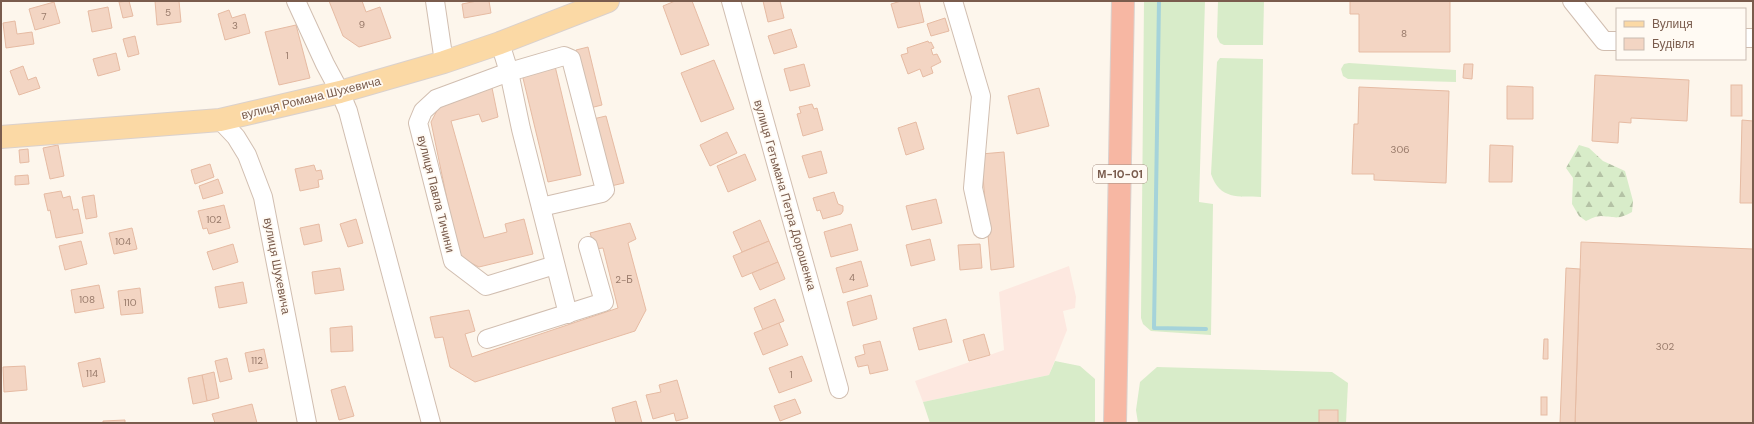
<svg xmlns="http://www.w3.org/2000/svg" width="1754" height="424" viewBox="0 0 1754 424" font-family="'DM Sans',sans-serif">
	<defs>
		<pattern id="forest-firs" width="22" height="20" patternUnits="userSpaceOnUse"><rect width="22" height="20" fill="#d8ecc9"/><path d="M5 1l3.5 6h-7zM16 11l3.5 6h-7z" fill="#b4c2a5"/></pattern>
	</defs>
	<rect width="100%" height="100%" fill="#fdf6ec"/>
	<path fill="#fde8e0" d="M1069,266L1076,297L1075,308L1063,311L1067,330L1049,375L923,402L915,381L1004,350L999,292Z"/>
	<g fill="#d8ecc9">
		<path d="M1144,1H1205L1199,202L1213,204L1211,335L1151,331L1143,324L1141,318Z"/>
		<path d="M1218,1H1264L1263,45H1224L1220,43L1217,37Z"/>
		<path d="M1220,58L1263,59L1261,197C1238,196 1220,200 1211,174L1217,62Z"/>
		<path d="M1349,63L1456,70V82L1348,79L1343,76L1341,69L1344,64Z"/>
		<path d="M1055,361L1080,366L1095,379V423H930L923,402L1049,375Z"/>
		<path d="M1157,367L1332,372L1348,383L1346,423H1138L1136,410L1140,382Z"/>
	</g>
	<path fill="url(#forest-firs)" d="M1579,145L1589,148L1603,161L1625,171L1633,201L1632,212C1617,220 1617,217 1601,216C1596,216 1590,219 1586,221L1579,216L1572,204L1573,178L1566,168Z"/>
	<g fill="none" stroke-linecap="round" stroke-linejoin="round">
		<path stroke="#a5d3da" stroke-width="4" d="M1159,1L1154,328L1206,329"/>
	</g>
	<g fill="#f3d5c3" stroke="#e6bba3">
		<path d="M129,1L133,16L123,18L119,2Z"/>
		<path d="M155,1H179L181,22L157,25Z"/>
		<path d="M329,1H362L366,12L380,7L391,38L359,47L343,36Z"/>
		<path d="M477,1H489L491,13L464,18L462,4Z"/>
		<path d="M675,1H692L709,45L681,55L663,6Z"/>
		<path d="M763,1H780L784,18L768,22Z"/>
		<path d="M901,1H919L924,22L898,28L891,4Z"/>
		<path d="M1350,1H1450V52H1359V14H1350Z"/>
		<path d="M54,2L60,23L35,30L29,9Z"/>
		<path d="M108,7L112,28L92,32L88,11Z"/>
		<path d="M229,10L232,18L245,14L250,33L225,40L218,14Z"/>
		<path d="M945,18L949,31L931,36L927,24Z"/>
		<path d="M15,21L17,34L32,32L34,44L6,48L3,23Z"/>
		<path d="M296,25L310,78L279,85L265,32Z"/>
		<path d="M791,29L797,47L774,54L768,36Z"/>
		<path d="M135,36L139,54L128,57L123,39Z"/>
		<path d="M928,41L929,43L931,42L934,48L931,49L933,55L937,54L941,62L931,67L933,73L923,77L920,69L908,74L901,55L908,53L907,48Z"/>
		<path d="M588,47L602,105L590,108L576,50Z"/>
		<path d="M116,53L120,70L98,76L93,59Z"/>
		<path d="M714,60L734,109L701,122L681,73Z"/>
		<path d="M804,64L810,86L790,91L784,69Z"/>
		<path d="M1464,64H1473L1472,79L1463,78Z"/>
		<path d="M23,66L28,80L36,77L40,88L19,95L10,71Z"/>
		<path d="M555,66L581,175L548,182L522,74Z"/>
		<path d="M1595,75L1689,80L1687,121L1631,118V123L1619,122L1618,143L1592,141Z"/>
		<path d="M491,83L498,117L482,122L479,114L451,121L484,238L507,232L505,224L524,219L533,254L479,267L459,257L431,122L443,99Z"/>
		<rect x="1731" y="85" width="11" height="31"/>
		<path d="M1507,86L1533,87V119H1507Z"/>
		<path d="M1359,87L1449,91L1446,183L1374,180V174H1352L1354,124H1358Z"/>
		<path d="M1039,88L1049,126L1017,134L1008,96Z"/>
		<path d="M812,104L814,109L817,108L823,130L803,136L797,114L801,113L799,107Z"/>
		<path d="M606,116L624,183L611,186L593,119Z"/>
		<path d="M1742,120L1753,121V203H1740Z"/>
		<path d="M916,122L924,149L906,155L898,128Z"/>
		<path d="M727,132L737,153L710,166L700,145Z"/>
		<path d="M58,145L64,176L50,179L43,148Z"/>
		<path d="M1490,145L1513,146L1512,182H1489Z"/>
		<path d="M28,149L29,162L20,163L19,150Z"/>
		<path d="M821,151L827,173L809,178L802,156Z"/>
		<path d="M1004,152L1014,267L991,270L981,154Z"/>
		<path d="M745,154L756,180L728,192L717,166Z"/>
		<path d="M210,164L214,177L195,184L191,170Z"/>
		<path d="M314,165L316,171L321,170L323,179L318,180L319,187L300,191L295,169Z"/>
		<path d="M28,175L29,184L15,185V176Z"/>
		<path d="M218,179L223,193L203,199L199,186Z"/>
		<path d="M61,191L63,198L70,196L73,210L78,209L83,233L56,238L50,210L48,211L44,194Z"/>
		<path d="M834,192L838,204L843,206V211L841,214L823,219L820,210L817,211L813,198Z"/>
		<path d="M94,195L97,217L86,219L82,197Z"/>
		<path d="M936,199L942,223L912,230L906,206Z"/>
		<path d="M224,205L230,228L209,234L207,228L203,229L198,211Z"/>
		<path d="M356,219L363,243L348,247L340,224Z"/>
		<path d="M760,220L769,241L742,252L733,232Z"/>
		<path d="M630,223L636,239L628,243L646,310L635,331L475,382L450,367L443,337L435,338L430,317L469,310L475,331L465,334L472,357L618,308L603,248L595,249L590,233Z"/>
		<path d="M319,224L322,241L304,245L300,228Z"/>
		<path d="M851,224L858,250L831,257L824,232Z"/>
		<path d="M132,228L137,249L114,254L109,233Z"/>
		<path d="M930,239L935,260L911,266L906,245Z"/>
		<path d="M81,241L87,264L65,270L59,246Z"/>
		<path d="M769,241L778,262L742,277L733,256Z"/>
		<path d="M1581,242L1753,249V423H1575Z"/>
		<path d="M233,244L238,262L213,270L207,252Z"/>
		<path d="M980,244L982,268L960,270L958,245Z"/>
		<path d="M861,261L868,286L843,293L836,268Z"/>
		<path d="M778,262L785,279L760,290L752,273Z"/>
		<path d="M340,268L344,290L315,294L312,272Z"/>
		<path d="M1566,268L1580,269L1575,423H1560Z"/>
		<path d="M243,282L247,303L219,308L215,287Z"/>
		<path d="M99,285L104,308L75,313L71,290Z"/>
		<path d="M140,288L143,313L121,315L118,291Z"/>
		<path d="M871,295L877,319L853,326L847,302Z"/>
		<path d="M775,299L784,321L763,330L754,308Z"/>
		<path d="M946,319L952,342L919,350L913,328Z"/>
		<path d="M779,323L788,345L763,355L754,333Z"/>
		<path d="M352,326L353,351L331,352L330,328Z"/>
		<path d="M984,334L990,355L969,361L963,340Z"/>
		<path d="M1544,339H1548V359H1543Z"/>
		<path d="M880,341L888,370L870,374L868,365L858,367L855,357L865,354L863,345Z"/>
		<path d="M264,349L268,368L249,372L245,353Z"/>
		<path d="M802,356L812,381L779,393L769,368Z"/>
		<path d="M100,358L105,382L83,387L78,363Z"/>
		<path d="M227,358L232,379L220,382L215,361Z"/>
		<path d="M25,366L27,390L4,392L3,367Z"/>
		<path d="M214,372L219,398L207,401L202,375Z"/>
		<path d="M202,375L207,401L193,404L188,378Z"/>
		<path d="M677,380L688,418L676,421L674,413L653,419L646,395L661,392L659,385Z"/>
		<path d="M345,386L354,416L339,420L331,390Z"/>
		<rect x="1541" y="397" width="6" height="18"/>
		<path d="M795,399L801,413L780,421L774,406Z"/>
		<path d="M636,401L642,423H616L612,408Z"/>
		<path d="M252,404L257,423H215L212,414Z"/>
		<rect x="1319" y="410" width="19" height="13"/>
		<path d="M125,420V423H103V421Z"/>
	</g>
	<g fill="none" stroke-linecap="round" stroke-linejoin="round">
		<defs>
			<g id="minor">
				<path d="M296,1L325,64L340,92L348,111L431,423"/>
				<path d="M435,1L444,62"/>
				<path d="M731,1L839,389"/>
				<path d="M953,1L981,96L973,188L982,229"/>
				<path d="M1572,1L1604,41H1617"/>
				<path d="M1745,38H1753"/>
				<path d="M500,43L509,72L521,129L568,314"/>
				<path d="M220,120L236,137L247,155L263,197L307,423"/>
				<path d="M541,207L602,193L605,190L571,59L564,56L509,72L436,99L423,111L418,123L453,261L486,286L555,265"/>
				<path d="M487,339L604,302L588,246"/>
			</g>
			<path id="major" d="M1,137L220,120L340,92L444,62L500,43L608,1"/>
			<path id="highway" d="M1115,423L1123,1"/>
		</defs>
		<use href="#minor" stroke="#d1beb0" stroke-width="20"/>
		<use href="#major" stroke="#dad1cd" stroke-width="24"/>
		<use href="#highway" stroke="#dad1cd" stroke-width="24"/>
		<use href="#minor" stroke="#fff" stroke-width="18"/>
		<use href="#major" stroke="#fbd9a5" stroke-width="22"/>
		<use href="#highway" stroke="#f7b7a3" stroke-width="22"/>
	</g>
	<g text-anchor="middle" stroke-width="3.5" stroke-linejoin="round" paint-order="stroke">
		<g font-size="10" fill="#987a6a">
			<text x="168" y="16">5</text>
			<text x="44" y="20">7</text>
			<text x="362" y="28">9</text>
			<text x="235" y="29">3</text>
			<text x="1404" y="37">8</text>
			<text x="287" y="59">1</text>
			<text x="1400" y="153">306</text>
			<text x="214" y="223">102</text>
			<text x="123" y="245">104</text>
			<text x="852" y="281">4</text>
			<text x="624" y="283">2-Б</text>
			<text x="87" y="303">108</text>
			<text x="130" y="306">110</text>
			<text x="1665" y="350">302</text>
			<text x="257" y="364">112</text>
			<text x="92" y="377">114</text>
			<text x="791" y="378">1</text>
		</g>
		<rect fill="#fffaf3" stroke="#a28b7f" stroke-width="1" x="1093" y="165" width="54" height="18" rx="3"/>
		<g font-size="11" font-weight="bold" fill="#7a5c4d">
			<text x="1120" y="178">М-10-01</text>
		</g>
		<g font-size="12" fill="#7a5c4d" stroke="#fffaf3">
			<text transform="translate(311 98) rotate(-14)" y="4">вулиця Романа Шухевича</text>
			<text transform="translate(436 194) rotate(76)" y="4">вулиця Павла Тичини</text>
			<text transform="translate(785 195) rotate(74)" y="4">вулиця Гетьмана Петра Дорошенка</text>
			<text transform="translate(277 266) rotate(79)" y="4">вулиця Шухевича</text>
		</g>
	</g>
	<rect width="1754" height="424" fill="none" stroke="#7a5c4d" stroke-width="4"/>
	<rect x="1616" y="8" width="130" height="52" fill="#fffaf3" stroke="#cabbb1"/>
	<rect x="1624" y="21" width="20" height="6" fill="#fbd9a5" stroke="#cabbb1"/>
	<text x="1652" y="28" font-size="12" fill="#7a5c4d">Вулиця</text>
	<rect x="1624" y="38" width="20" height="12" fill="#f3d5c3" stroke="#cabbb1"/>
	<text x="1652" y="48" font-size="12" fill="#7a5c4d">Будівля</text>
</svg>
